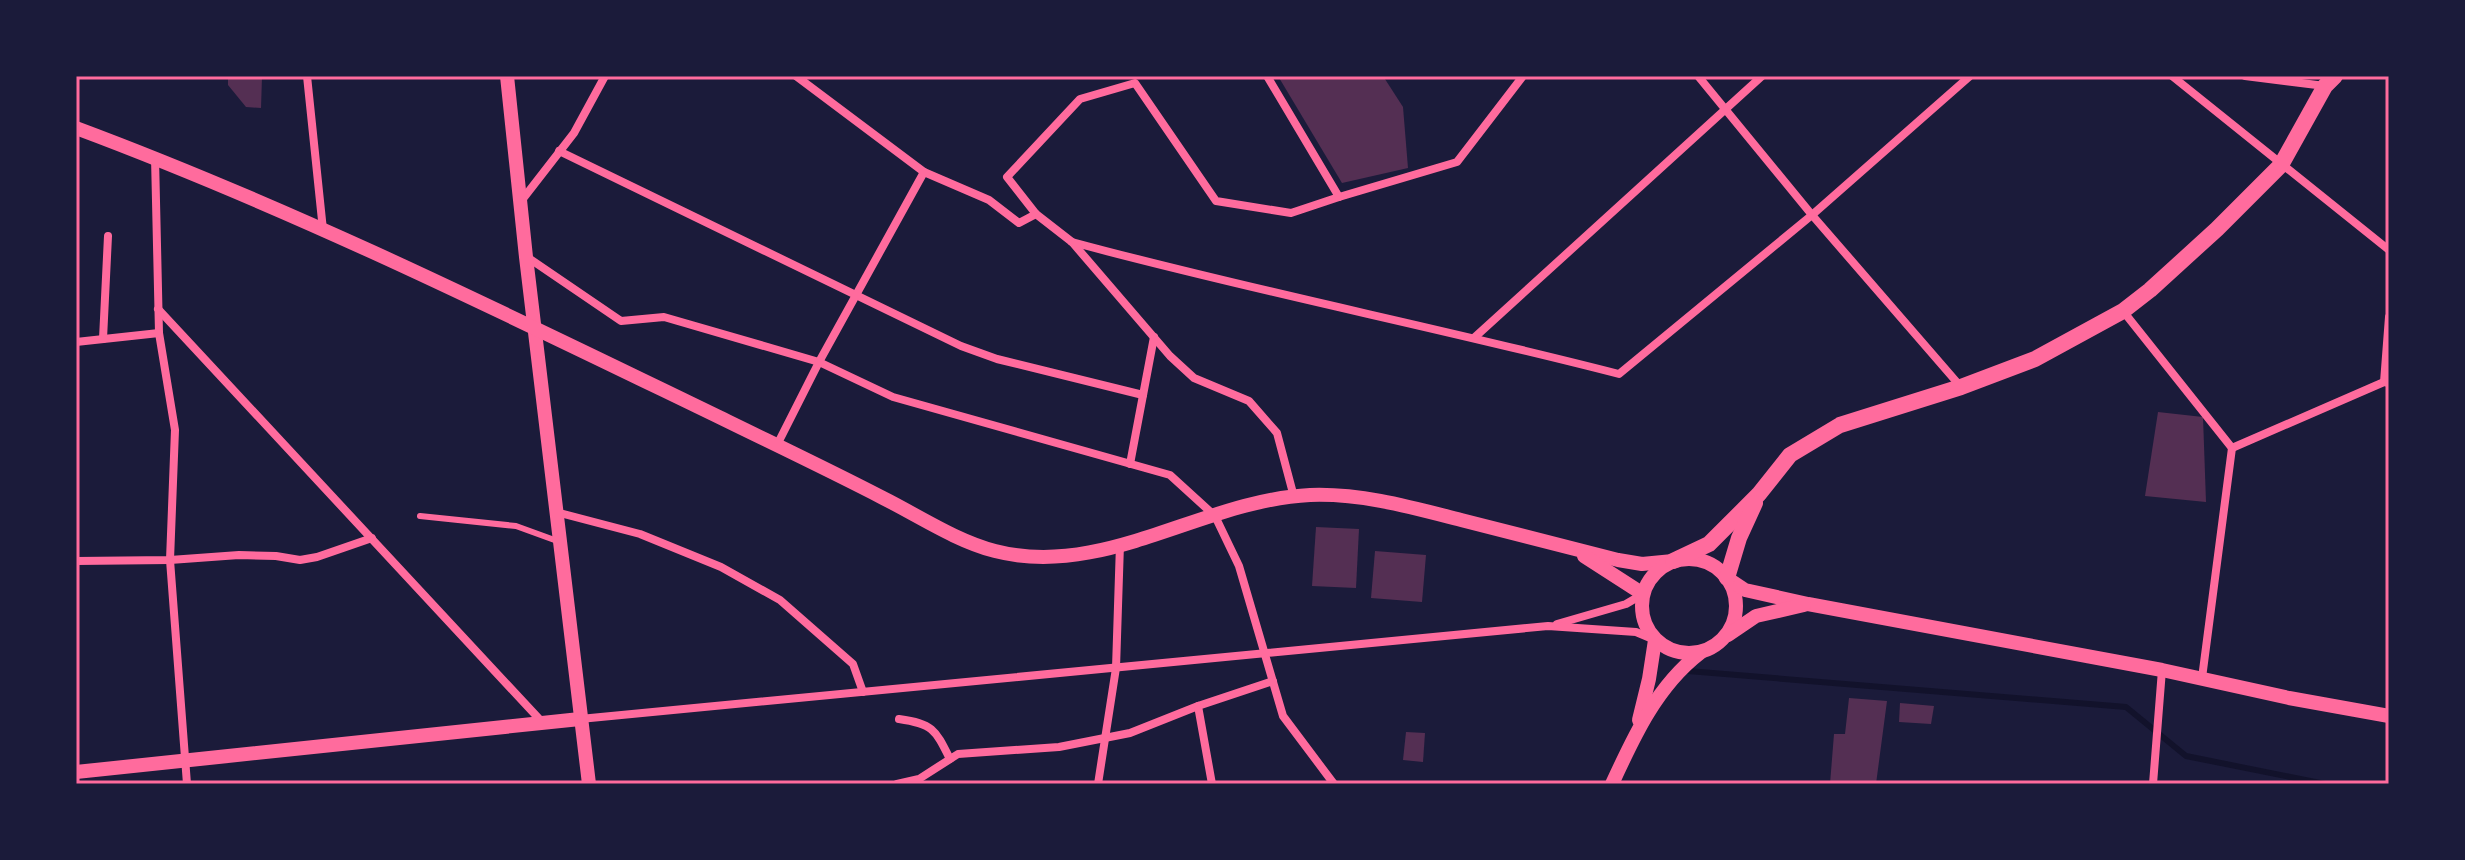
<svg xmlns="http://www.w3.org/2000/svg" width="2465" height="860" viewBox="0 0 2465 860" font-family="'Roboto Serif',serif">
	<rect width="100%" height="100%" fill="#1b1b3a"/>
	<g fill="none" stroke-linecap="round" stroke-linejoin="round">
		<path stroke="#12122b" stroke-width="6" d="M1688,671L2126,707L2186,756L2325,784"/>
	</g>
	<g fill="#542f53">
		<path d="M228,76H262L261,108L246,107L228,85Z"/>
		<path d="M1278,76H1383L1403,107L1408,168L1342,183Z"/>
		<path d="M2158,412L2203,417L2206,502L2145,496Z"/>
		<path d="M1316,527L1359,529L1356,588L1312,586Z"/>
		<path d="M1375,551L1426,555L1422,602L1371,598Z"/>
		<path d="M1849,698L1887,701L1876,784H1830L1834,734H1845Z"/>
		<path d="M1900,703L1934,706L1931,724L1899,722Z"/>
		<path d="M1406,732L1425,733L1423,762L1403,760Z"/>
	</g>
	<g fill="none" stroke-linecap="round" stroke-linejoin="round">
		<path stroke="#ff6b9d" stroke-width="6" d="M420,516L516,526L560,542"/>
		<g stroke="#ff6b9d" stroke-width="8">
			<path d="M307,76L323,230"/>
			<path d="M796,76L924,172"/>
			<path d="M1267,76L1339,197L1291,213L1216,201L1135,83L1080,99L1007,177L1036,214L1072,242L1170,356L1194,378L1249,401L1277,433L1294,497"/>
			<path d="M1698,76L1812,215L1961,387"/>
			<path d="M2172,76L2389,250"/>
			<path d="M2245,76L2325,86"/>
			<path d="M559,151L961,346L997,359L1143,395"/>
			<path d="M155,157L159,333L175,430L170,560L187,784"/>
			<path d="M1339,197L1457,162L1523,76"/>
			<path d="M522,200L574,133L605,76"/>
			<path d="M1072,242C1253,291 1437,327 1619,374L1812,215L1970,76"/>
			<path d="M527,257L621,321L664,317L819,362L893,397L1170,475L1215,516L1239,566L1283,716L1334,784"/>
			<path d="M158,309L543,723"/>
			<path d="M2123,311L2232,448L2384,382L2389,383"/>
			<path d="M1475,337L1762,76"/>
			<path d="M103,339L108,236"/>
			<path d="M76,342L159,333"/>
			<path d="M2384,382L2389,317"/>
			<path d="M777,445L819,362L924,172L989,200L1019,223L1036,214"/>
			<path d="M1130,464L1154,337"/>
			<path d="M556,512L640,534L721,567L780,600L853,664L863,692"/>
			<path d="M76,561L170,560L239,555L276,556L300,560L317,557L372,538"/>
			<path d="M1557,624L1626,604L1643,594"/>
			<path d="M2202,678L2232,448"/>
			<path d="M580,719L1548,626L1636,632L1655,640"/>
			<path d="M899,719C933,724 935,729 950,759"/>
			<path d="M897,784L919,779L958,754L1059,747L1130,733L1198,706"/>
			<path d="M1098,784L1116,668L1120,544"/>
			<path d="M1212,784L1198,706L1273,681"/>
			<path d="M2153,784L2162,670"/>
		</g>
		<g stroke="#ff6b9d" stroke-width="14">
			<path d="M507,76L526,257L589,784"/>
			<path d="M76,128C296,210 508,315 719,417C774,444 829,470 883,498C919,516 956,541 995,551C1104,579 1203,500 1310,495C1363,493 1414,508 1465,521C1516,534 1567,547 1618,560L1642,564L1673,561"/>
			<path d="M1584,556L1643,594"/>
			<circle cx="1689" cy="606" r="47"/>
			<path d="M1727,578L1745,590L1808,604L2162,670L2289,698L2389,716"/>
			<path d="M1728,635L1756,616L1804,605"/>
			<path d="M1639,720L1649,679L1655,640"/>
			<path d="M76,772L580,719"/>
			<path d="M1612,784C1634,736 1657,686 1700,653"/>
		</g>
		<g stroke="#ff6b9d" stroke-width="16">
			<path d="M1673,561L1709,544L1759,494L1790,455L1840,425L1961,387L2035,359L2123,311L2150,290L2217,229L2281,165L2325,86L2335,76"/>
			<path d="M1727,578L1739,538L1755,503"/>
		</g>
	</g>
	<rect width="2465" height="860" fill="none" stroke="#1b1b3a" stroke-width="156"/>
	<rect x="78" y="78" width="2309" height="704" fill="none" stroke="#ff6b9d" stroke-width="3"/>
</svg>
